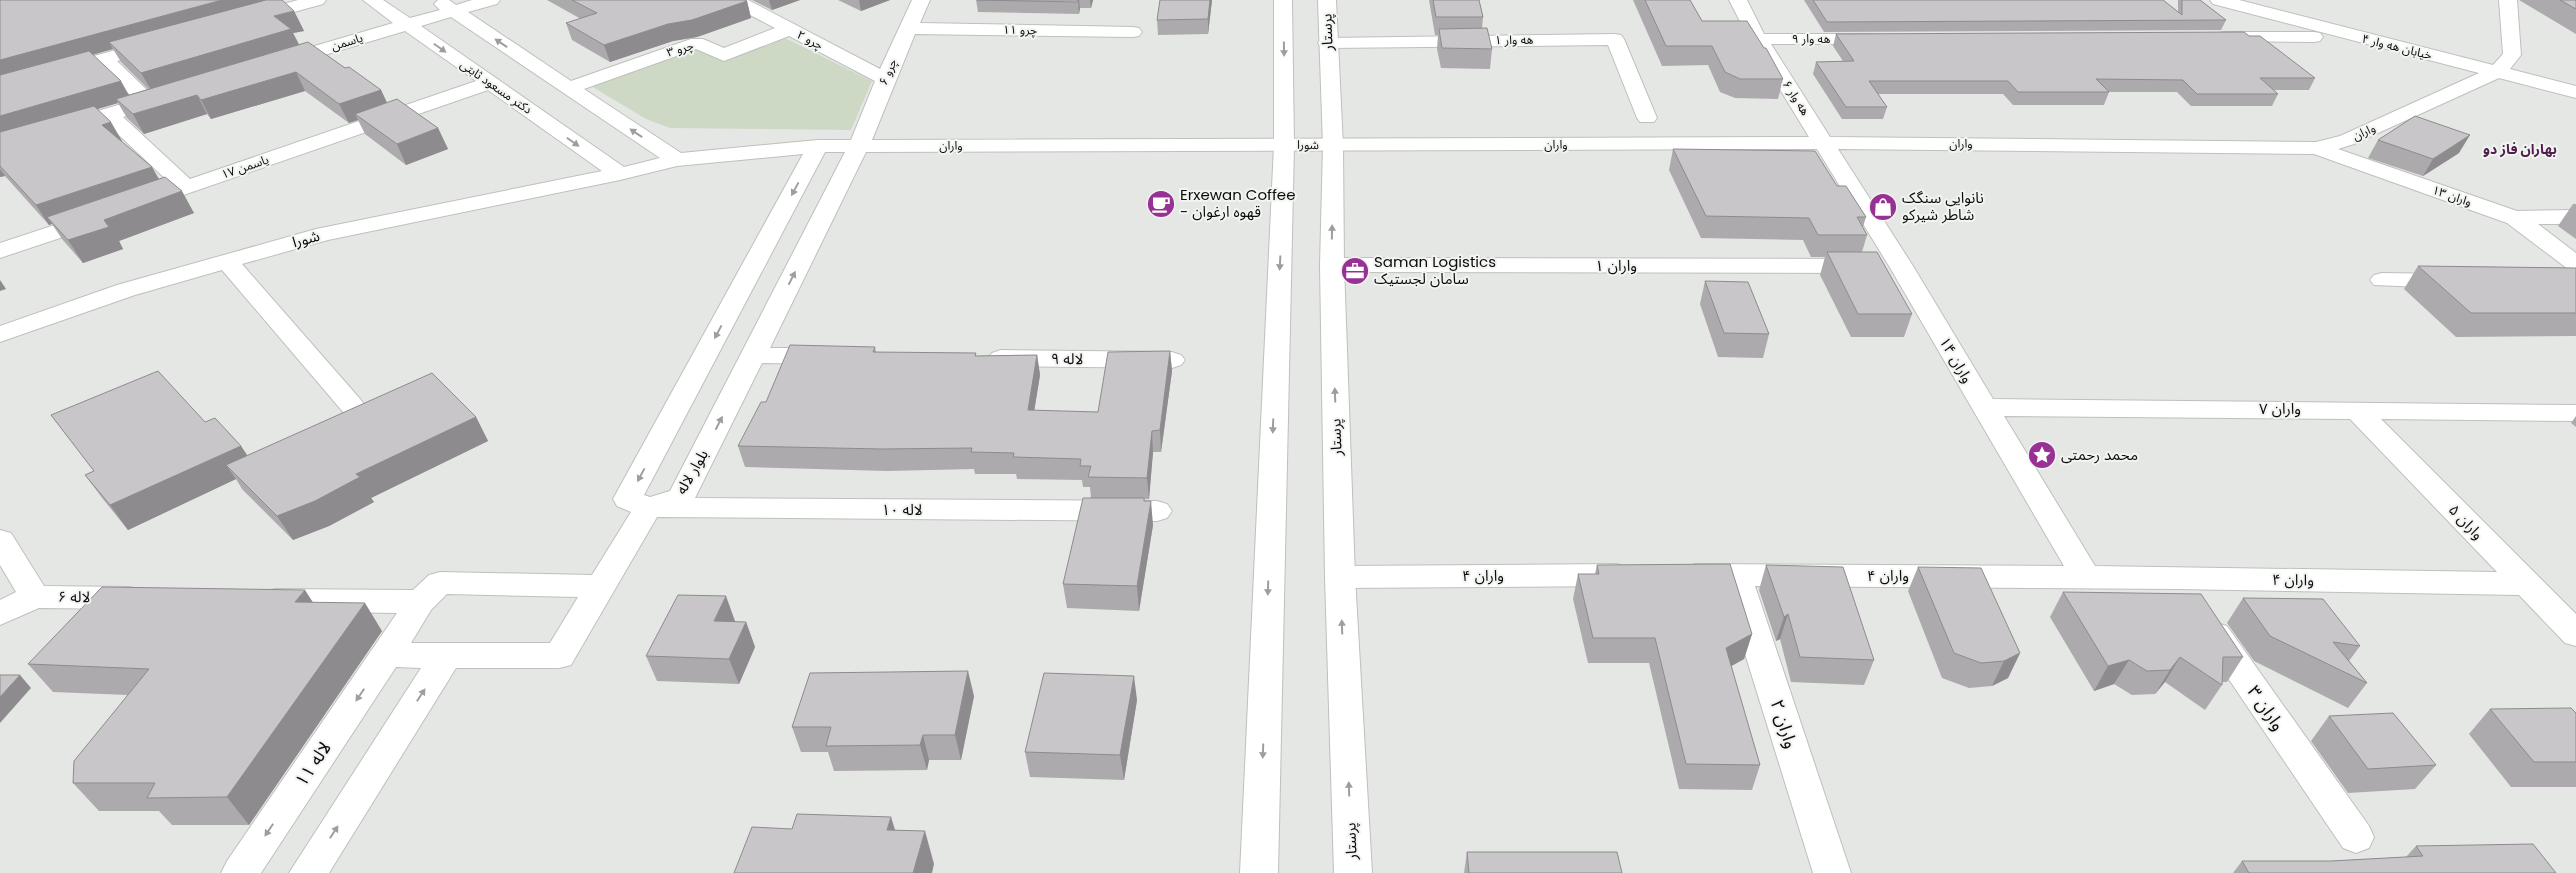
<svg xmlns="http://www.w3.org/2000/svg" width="2576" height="873" viewBox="0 0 2576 873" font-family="Poppins,'Noto Sans Arabic',sans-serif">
	<rect width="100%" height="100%" fill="#e5e7e4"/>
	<path fill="#cdd9c5" d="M783,37L872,81L851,130L670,128L646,119L591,86L695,48L725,60Z"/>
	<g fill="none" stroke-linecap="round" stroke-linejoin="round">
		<defs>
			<g id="minor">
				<path d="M298,0H326L323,4L254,23L248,22L245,18L248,14Z"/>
				<path d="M363,0H383L410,18L440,10L434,4L438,0H449L456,5L472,0H500L497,4L468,12L571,81L691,39H703L724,48L775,28L729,4L726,0H748L880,69L912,0H930L920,23L1133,27L1139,28L1142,32L1139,36L1133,37L915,34L872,140L1809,137L1749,39L1729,0H1747L1764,34H1871L1877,35L1880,39L1877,43L1871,44H1771L1830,137L2316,142L2340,136L2479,73L2213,4L2210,0H2239L2493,65L2503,54L2499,0H2517L2521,55L2510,69L2576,86V98L2499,78L2354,144L2338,149L2517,211L2576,210V224H2538L2576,253V271L2568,269L2507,223L2314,154L1838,149L1913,266L1993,399L2576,405V421L2381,419L2576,614V646L2565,643L2519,595L2177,589L1755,586L1851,873H1813L1724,586H1696L1685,583L1681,575L1685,567L1696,564L2064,566L1889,266L1817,149L866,152L770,348H823L832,351L836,356L832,361L823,364L762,363L695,498L1157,501L1167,504L1172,511L1167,518L1157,521L657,517L571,665L559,668H456L329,873H289L421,668L396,667L261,873H221L227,861L397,613L275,611L264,608L259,600L264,592L275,589L413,590L429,575L440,572L592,575L631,512L617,506L613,499L803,154L677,166L620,180L328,240L242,264L361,400L365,406L361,412L352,414L343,412L222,270L135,295L0,342V326L117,285L316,229L602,171L488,90L143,209L135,207L132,202L135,197L172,185L105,122L0,153V140L135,100L101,66L0,94V82L152,40L158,42L161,46L158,50L117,61L152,95L164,96L167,100L164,104L123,117L190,179L476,81L405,31L291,65H277L275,61L277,57L393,23ZM451,17L660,158L624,167L421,26ZM789,36L875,81L851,140H818L681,153L584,89L696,49L724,61ZM825,152H845L670,491L650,497L644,495ZM2004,416L2350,419L2497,572L2095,566ZM447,594L578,597L550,643H411L431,610Z"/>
				<path d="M2224,32H2314L2320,33L2323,37L2320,41L2314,42L2218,41L2215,37L2218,33Z"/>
				<path d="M1615,34L1621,35L1624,39L1657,118L1654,122H1640L1637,118L1608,45L1327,48L1321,47L1318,43L1321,39L1327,38Z"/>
				<path d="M91,213L99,215L102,220L99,225L0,258V243Z"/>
				<path d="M1332,258L1860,259L1868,261L1872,266L1868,271L1860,273L1332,272L1324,270L1320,265L1324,260Z"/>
				<path d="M2382,273L2447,274L2455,276L2459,281L2455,286L2447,288L2374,285L2370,280L2374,275Z"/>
				<path d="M1001,350L1172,352L1181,355L1185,360L1181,365L1172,368L1001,366L992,363L988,358L992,353Z"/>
				<path d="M0,530L11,533L44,586L129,587L140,590L145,598L140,606L129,609L39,608L0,625V600L16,592L0,565Z"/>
				<path d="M1616,564L1627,567L1631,575L1627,583L1616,586L1340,588L1329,585L1325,577L1329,569L1340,566Z"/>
				<path d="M2216,623L2227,626L2369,826L2374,837L2369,848L2356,853L2343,848L2205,644L2200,635L2205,626Z"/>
			</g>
			<g id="major">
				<path d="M1274,0H1292L1294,145L1278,873H1240L1274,145Z"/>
				<path d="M1318,0H1336L1343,146L1344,265L1355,577L1372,873H1334L1325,577L1320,265L1323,146Z"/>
			</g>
		</defs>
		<use href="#minor" stroke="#bec0bd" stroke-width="2"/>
		<use href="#major" stroke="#bec0bd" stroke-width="2"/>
		<use href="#minor" fill="#fff" fill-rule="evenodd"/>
		<use href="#major" fill="#fff" fill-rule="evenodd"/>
	</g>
	<g fill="#adaaad" fill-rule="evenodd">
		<path d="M0,0L294,11L304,31L293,33L299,44L345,68L381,90L387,103L438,128L448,149L406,165L365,134L358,120L349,123L305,91L211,119L207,114L144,134L127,118L118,103L97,109L122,141H121L159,179L194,213L119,241L123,249L83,263L62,239L52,224L49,225L5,176L0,177ZM113,49L121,62L148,89L129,95L93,55Z"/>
		<path d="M547,0H745L747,1L751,18L697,37L673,41L610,62L572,40L566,23L581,19Z"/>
		<path d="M752,0H800L772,10Z"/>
		<path d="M838,0H890L861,11Z"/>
		<path d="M976,0H1093L1091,8H1080L1079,14L978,12Z"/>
		<path d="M1160,0H1212L1208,34L1158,35L1157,20Z"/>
		<path d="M1429,0H1479L1483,17L1482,29L1492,49L1490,69L1441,68L1437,49L1438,35H1435Z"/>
		<path d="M1633,0H1690L1702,21L1783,79L1778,99L1735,98L1720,92L1708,65L1662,66Z"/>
		<path d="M1804,0H2163L2178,12V0H2200L2226,20L2221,30L1824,32Z"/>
		<path d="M2519,0H2576V34Z"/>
		<path d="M1836,34L2249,36L2315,78L2309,90H2274L2278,94L2272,106H2191L2177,92H2108H2109L2104,105H2013L2003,94H1878L1887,107L1883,119H1842L1813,74L1816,62L1843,61L1833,46Z"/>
		<path d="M2378,140L2459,153L2423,176L2368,158Z"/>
		<path d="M1673,149L1837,186L1866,217L1863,227L1867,235L1862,252L1912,314L1904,337H1851L1820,275L1825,257H1811L1803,240L1701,238L1669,170Z"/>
		<path d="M2573,204H2576V239L2558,226Z"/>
		<path d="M2418,266L2576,268V336L2456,337L2404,289Z"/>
		<path d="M1705,281L1769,334L1763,358L1718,357L1700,304Z"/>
		<path d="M875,347L876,352L977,356L1037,355L1040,375L1034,411L1098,412L1170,351L1172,371L1161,452H1153L1149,499H1144L1153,525L1139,611L1067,608L1063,584L1091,498L1090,487H1083L1082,480L1017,479L1016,474H975L974,469L887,471L745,467L738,446L766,402Z"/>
		<path d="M51,415L205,422L241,446L248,456L476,417L488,441L371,498L374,502L329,526L293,540L242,489L236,479L128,530L103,499L85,475L94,471Z"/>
		<path d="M2576,416V427L2571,423Z"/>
		<path d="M1597,565L1752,634L1744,659L1731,666L1760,765L1752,790L1679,789L1649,663H1588L1573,599L1578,574H1595Z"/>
		<path d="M1766,565L1874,660L1864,685L1791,682L1780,639L1776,641L1759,590Z"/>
		<path d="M1918,567L2020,653L2008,678L1992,686L1969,688L1942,678L1908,591Z"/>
		<path d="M2063,592L2243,657L2227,682H2222V685L2205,710L2165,682L2155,694L2132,695L2114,684L2094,691L2050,617Z"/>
		<path d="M2243,598L2360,646L2349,661L2367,683L2348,708L2254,661L2227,623Z"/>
		<path d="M313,602L382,631L249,825H172L159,811H99L73,783L128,695L53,692L28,664Z"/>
		<path d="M735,621V622H746L755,647L739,684L657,681L646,656Z"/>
		<path d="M974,696L961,760H929L927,770L834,771L828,752H801L792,727Z"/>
		<path d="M1137,700L1124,780L1030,777L1025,752Z"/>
		<path d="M2490,709L2576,713V787H2511L2469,734Z"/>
		<path d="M2329,716L2436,765L2415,789L2348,793L2311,741Z"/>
		<path d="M2416,846L2556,873H2233L2242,861H2331L2406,857Z"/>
		<path d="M1467,852L1622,873H1464Z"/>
	</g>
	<g fill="#8d8b8d">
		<path d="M222,0H273L109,42L113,49L0,80V60Z"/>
		<path d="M769,0H800L772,10Z"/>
		<path d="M859,0H890L861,11Z"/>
		<path d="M1078,0H1079L1080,8L1079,14Z"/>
		<path d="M1090,0H1093L1091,8Z"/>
		<path d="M1210,0H1212L1208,34V19Z"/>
		<path d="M747,1L751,18L697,37L673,41L610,62L604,45L668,24Z"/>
		<path d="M294,11L304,31L293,33L301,49L153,93L141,73L274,16Z"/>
		<path d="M296,72L305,91L211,119L201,100Z"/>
		<path d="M121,81L131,99H116L118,103L0,138V116Z"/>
		<path d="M381,90L390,109L355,114L358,120L349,123L339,104Z"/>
		<path d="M197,95L207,114L144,134L133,114Z"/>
		<path d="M111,122L122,141L113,144L102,125Z"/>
		<path d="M438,128L448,149L406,165L397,144Z"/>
		<path d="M2470,135L2459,153L2423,176L2433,159Z"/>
		<path d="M152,167L163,186L47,217L52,224L49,225L36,205Z"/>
		<path d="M0,169L5,176L0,177Z"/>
		<path d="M182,191L194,213L119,241L123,249L83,263L68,240L104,220Z"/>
		<path d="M0,280L6,289L0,291Z"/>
		<path d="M1170,351L1172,371L1161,452L1160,430Z"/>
		<path d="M1037,355L1040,375L1031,431L1028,410Z"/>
		<path d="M476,417L488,441L371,498L374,502L329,526L293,540L277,516L356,474Z"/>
		<path d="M1152,431L1153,452L1149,499L1147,478Z"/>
		<path d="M241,446L256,470L226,465L236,479L128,530L110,505Z"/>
		<path d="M1151,501L1153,525L1139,611L1137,586Z"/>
		<path d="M305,590L323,618L295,602Z"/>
		<path d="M726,596L735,621L724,646L714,621Z"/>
		<path d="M365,603L382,631L249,825L227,797Z"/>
		<path d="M1788,614L1780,639L1776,641L1784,617Z"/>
		<path d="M746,622L755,647L739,684L729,659Z"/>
		<path d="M1752,634L1744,659L1719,673L1726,648Z"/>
		<path d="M2020,653L2008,678L1992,686L2004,661Z"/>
		<path d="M2180,657L2165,682L2155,694L2170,670Z"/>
		<path d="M2129,660L2114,684L2094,691L2108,666Z"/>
		<path d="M968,671L974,696L961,760L955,735Z"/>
		<path d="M20,675L31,688L0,723V697Z"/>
		<path d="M1134,676L1137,700L1124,780L1120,755Z"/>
		<path d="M923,735L929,760L927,770L920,745Z"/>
		<path d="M891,817L901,849L887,830Z"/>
		<path d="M925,831L934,864L932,873H913Z"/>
	</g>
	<g fill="#c9c6c9" stroke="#8d8b8d">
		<path d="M0,0H222L0,60Z"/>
		<path d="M266,0H282L294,11L274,16L291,29L141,73L109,42Z"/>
		<path d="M572,0H745L747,1L692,20L668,24L604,45L566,23L597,13Z"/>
		<path d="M977,0H1078L1077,2Z"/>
		<path d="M1160,0H1210L1208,19L1157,20Z"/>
		<path d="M1433,0H1479L1483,17H1436Z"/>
		<path d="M1645,0H1690L1702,21H1747L1764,48H1766L1783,79H1740L1725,72L1712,46H1666Z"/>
		<path d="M1813,0H2163L2182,15V0H2200L2226,20L1827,22Z"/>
		<path d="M2560,0H2576V9Z"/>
		<path d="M1487,28L1492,49L1442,48L1439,29Z"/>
		<path d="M2244,32L2249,36H2260L2315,78H2260L2278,94H2197L2183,80L2096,79L2109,92H2018L2008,81H1869L1887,107H1846L1816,62L1854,61L1836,34Z"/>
		<path d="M308,42L345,68L349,67L381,90L339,104L296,72L201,100L197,95L133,114L116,99Z"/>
		<path d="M89,51L121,81L0,116V75Z"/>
		<path d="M397,99L438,128L397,144L355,114Z"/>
		<path d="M94,106L111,122L102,125L152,167L36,205L0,166V132Z"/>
		<path d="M2415,116L2470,135L2433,159L2378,140Z"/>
		<path d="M1673,149L1815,151L1837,186H1846L1866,217H1857L1867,235H1818L1809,218L1706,216Z"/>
		<path d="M165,177L182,191L104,220L109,227L68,240L47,217Z"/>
		<path d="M1827,252H1877L1912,314H1858Z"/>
		<path d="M2418,266L2576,268V313H2471Z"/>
		<path d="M1705,281L1748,282L1769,334L1724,333Z"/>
		<path d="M790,345L875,347L873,352L976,353L975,356L1037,355L1028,410L1098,412L1108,352L1170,351L1160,430L1152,431L1147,478L1088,477L1091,466H1080L1081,459L1013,457L1014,453L971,452L972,448L882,449L738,446L761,402H766Z"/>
		<path d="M158,371L205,422L215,418L241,446L110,505L85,475L94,471L51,415Z"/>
		<path d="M432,373L476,417L356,474L360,477L315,501L277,516L226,465Z"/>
		<path d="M1083,498H1144V501H1151L1137,586L1063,584Z"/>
		<path d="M1730,564L1752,634L1726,648L1760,765L1686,764L1655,638H1593L1578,574H1599L1597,565Z"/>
		<path d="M1766,565L1843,567L1874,660L1800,657L1788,614L1784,617Z"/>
		<path d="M1918,567L1981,568L2020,653L2004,661L1981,663L1954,653Z"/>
		<path d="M102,587L305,590L295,602L365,603L227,797L147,798L155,783H73L74,761L149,669L28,664Z"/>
		<path d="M2063,592L2201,594L2243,657H2223L2222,685L2180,657L2170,670L2147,671L2129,660L2108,666Z"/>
		<path d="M678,595L726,596L714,621L746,622L729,659L646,656Z"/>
		<path d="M2243,598L2323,599L2360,646L2333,642L2367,683L2270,636Z"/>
		<path d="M968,671L955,735H923L920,745L826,746L831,727H792L810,673Z"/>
		<path d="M1044,673L1134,676L1120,755L1025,752Z"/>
		<path d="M0,675H20L0,697Z"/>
		<path d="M2571,708L2576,713V762H2534L2490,709Z"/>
		<path d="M2393,713L2436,765L2368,769L2329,716Z"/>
		<path d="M797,814L891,817L887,830L925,831L913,873H734L752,827L792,829Z"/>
		<path d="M2533,844L2556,873H2249L2242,861H2331L2423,856L2416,846Z"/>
		<path d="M1467,852H1617L1622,873H1469Z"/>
	</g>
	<defs><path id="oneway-solid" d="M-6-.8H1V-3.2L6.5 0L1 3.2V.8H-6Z" transform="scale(1.25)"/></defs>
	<g fill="#9d9e9d">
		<use href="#oneway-solid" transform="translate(501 43) rotate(-146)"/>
		<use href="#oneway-solid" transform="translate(440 48) rotate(35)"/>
		<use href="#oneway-solid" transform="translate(1284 49) rotate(89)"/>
		<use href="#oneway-solid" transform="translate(636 133) rotate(-146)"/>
		<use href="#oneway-solid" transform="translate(573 142) rotate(35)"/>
		<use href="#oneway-solid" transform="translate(795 189) rotate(118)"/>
		<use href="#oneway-solid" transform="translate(1332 232) rotate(-89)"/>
		<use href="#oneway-solid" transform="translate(1280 263) rotate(93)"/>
		<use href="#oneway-solid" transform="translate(792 278) rotate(-63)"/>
		<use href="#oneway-solid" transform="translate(718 332) rotate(118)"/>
		<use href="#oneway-solid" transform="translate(1335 395) rotate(-92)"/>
		<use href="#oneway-solid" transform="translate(719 423) rotate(-63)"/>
		<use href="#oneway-solid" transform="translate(1273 426) rotate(92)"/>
		<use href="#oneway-solid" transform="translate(641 475) rotate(118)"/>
		<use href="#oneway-solid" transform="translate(1268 588) rotate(92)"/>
		<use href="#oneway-solid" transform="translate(1342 627) rotate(-92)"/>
		<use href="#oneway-solid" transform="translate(360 695) rotate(124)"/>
		<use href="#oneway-solid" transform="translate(421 695) rotate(-57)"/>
		<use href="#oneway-solid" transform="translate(1263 751) rotate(92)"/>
		<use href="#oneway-solid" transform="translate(1349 789) rotate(-92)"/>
		<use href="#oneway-solid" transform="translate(269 830) rotate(124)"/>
		<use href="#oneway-solid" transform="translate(334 832) rotate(-57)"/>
	</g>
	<defs>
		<symbol id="cafe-disc" viewBox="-11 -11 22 22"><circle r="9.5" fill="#983194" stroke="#f2f4f1"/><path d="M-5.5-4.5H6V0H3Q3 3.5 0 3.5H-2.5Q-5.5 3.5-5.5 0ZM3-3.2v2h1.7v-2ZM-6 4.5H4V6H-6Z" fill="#fff"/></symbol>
		<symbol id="shop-disc" viewBox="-11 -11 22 22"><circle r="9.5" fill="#983194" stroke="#f2f4f1"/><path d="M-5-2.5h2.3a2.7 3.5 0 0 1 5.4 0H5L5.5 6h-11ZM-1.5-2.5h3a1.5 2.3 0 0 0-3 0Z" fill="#fff"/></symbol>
		<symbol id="office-disc" viewBox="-11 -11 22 22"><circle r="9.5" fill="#983194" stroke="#f2f4f1"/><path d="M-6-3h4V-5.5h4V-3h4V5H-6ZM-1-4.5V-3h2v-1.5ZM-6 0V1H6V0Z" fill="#fff"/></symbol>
		<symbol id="sight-disc" viewBox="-11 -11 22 22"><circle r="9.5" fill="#983194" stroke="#f2f4f1"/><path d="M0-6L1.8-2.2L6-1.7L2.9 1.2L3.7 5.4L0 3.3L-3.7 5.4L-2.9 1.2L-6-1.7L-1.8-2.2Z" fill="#fff"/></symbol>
	</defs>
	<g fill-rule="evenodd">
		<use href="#cafe-disc" x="1145" y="188" width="32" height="32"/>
		<use href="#shop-disc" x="1867" y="191" width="32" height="32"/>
		<use href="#office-disc" x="1339" y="255" width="32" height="32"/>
		<use href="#sight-disc" x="2026" y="439" width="32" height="32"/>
	</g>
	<g text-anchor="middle" stroke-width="4" stroke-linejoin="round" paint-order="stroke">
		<g font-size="12" fill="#0b0c0b" stroke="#f2f4f1">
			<text transform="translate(1020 30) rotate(1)" y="4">چرو ۱۱</text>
			<text x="1811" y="43">هه وار ۹</text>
			<text transform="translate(810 40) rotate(28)" y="4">چرو ۲</text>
			<text transform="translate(1514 40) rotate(-1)" y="4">هه وار ۱</text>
			<text transform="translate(347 42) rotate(-17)" y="4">یاسمن</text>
			<text transform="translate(2397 47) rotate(14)" y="4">خیابان هه وار ۴</text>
			<text transform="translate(680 49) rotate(-17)" y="4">چرو ۳</text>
			<text transform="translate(888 72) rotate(-67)" y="4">چرو ۶</text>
			<text transform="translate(496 87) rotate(35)" y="4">دکتر مسعود ثابتی</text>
			<text transform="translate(1796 98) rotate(57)" y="4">هه وار ۶</text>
			<text transform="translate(2364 132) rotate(-24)" y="4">واران</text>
			<text x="1961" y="148">واران</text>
			<text transform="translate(1308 145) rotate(1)" y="4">شورا</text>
			<text x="1556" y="149">واران</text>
			<text x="951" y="150">واران</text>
			<text transform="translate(245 167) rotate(-19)" y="4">یاسمن ۱۷</text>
			<text transform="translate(2452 196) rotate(19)" y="4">واران ۱۳</text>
		</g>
		<g font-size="14" font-weight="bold" fill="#501e4e" stroke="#f2f4f1">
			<text x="2520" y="154">بهاران فاز دو</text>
		</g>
		<g font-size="15" fill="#0b0c0b" stroke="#f2f4f1">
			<text transform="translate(1327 32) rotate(-92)" y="5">پرستار</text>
			<text transform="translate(306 239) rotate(-15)" y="5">شورا</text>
			<text x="1616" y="271">واران ۱</text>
			<text transform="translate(1067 359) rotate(1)" y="5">لاله ۹</text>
			<text transform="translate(1956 360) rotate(60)" y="5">واران ۱۴</text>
			<text x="2280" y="414">واران ۷</text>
			<text transform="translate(1336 437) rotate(-92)" y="5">پرستار</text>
			<text transform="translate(692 472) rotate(-60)" y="5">بلوار لاله</text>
			<text x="902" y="515">لاله ۱۰</text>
			<text transform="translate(2466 522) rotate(46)" y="5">واران ۵</text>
			<text x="1483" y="581">واران ۴</text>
			<text x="1888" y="581">واران ۴</text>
			<text transform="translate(2293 580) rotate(1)" y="5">واران ۴</text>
			<text transform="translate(74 597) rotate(1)" y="5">لاله ۶</text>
			<text transform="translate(1351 841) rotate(-92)" y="5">پرستار</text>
		</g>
		<g font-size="15" fill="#0b0c0b" stroke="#f2f4f1" text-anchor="start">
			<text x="1180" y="200">Erxewan Coffee<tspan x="1180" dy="17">- قهوه ارغوان</tspan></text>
			<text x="1902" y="203">نانوایی سنگک<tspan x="1902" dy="17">شاطر شیرکو</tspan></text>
			<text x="1374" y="267">Saman Logistics<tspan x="1374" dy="17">سامان لجستیک</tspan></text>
			<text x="2061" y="460">محمد رحمتی</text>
		</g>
		<g font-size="18" fill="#0b0c0b" stroke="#f2f4f1">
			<text transform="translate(2266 708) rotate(55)" y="6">واران ۳</text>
			<text transform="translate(1784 724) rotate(72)" y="6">واران ۲</text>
			<text transform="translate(313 764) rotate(-56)" y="6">لاله ۱۱</text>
		</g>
	</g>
</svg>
